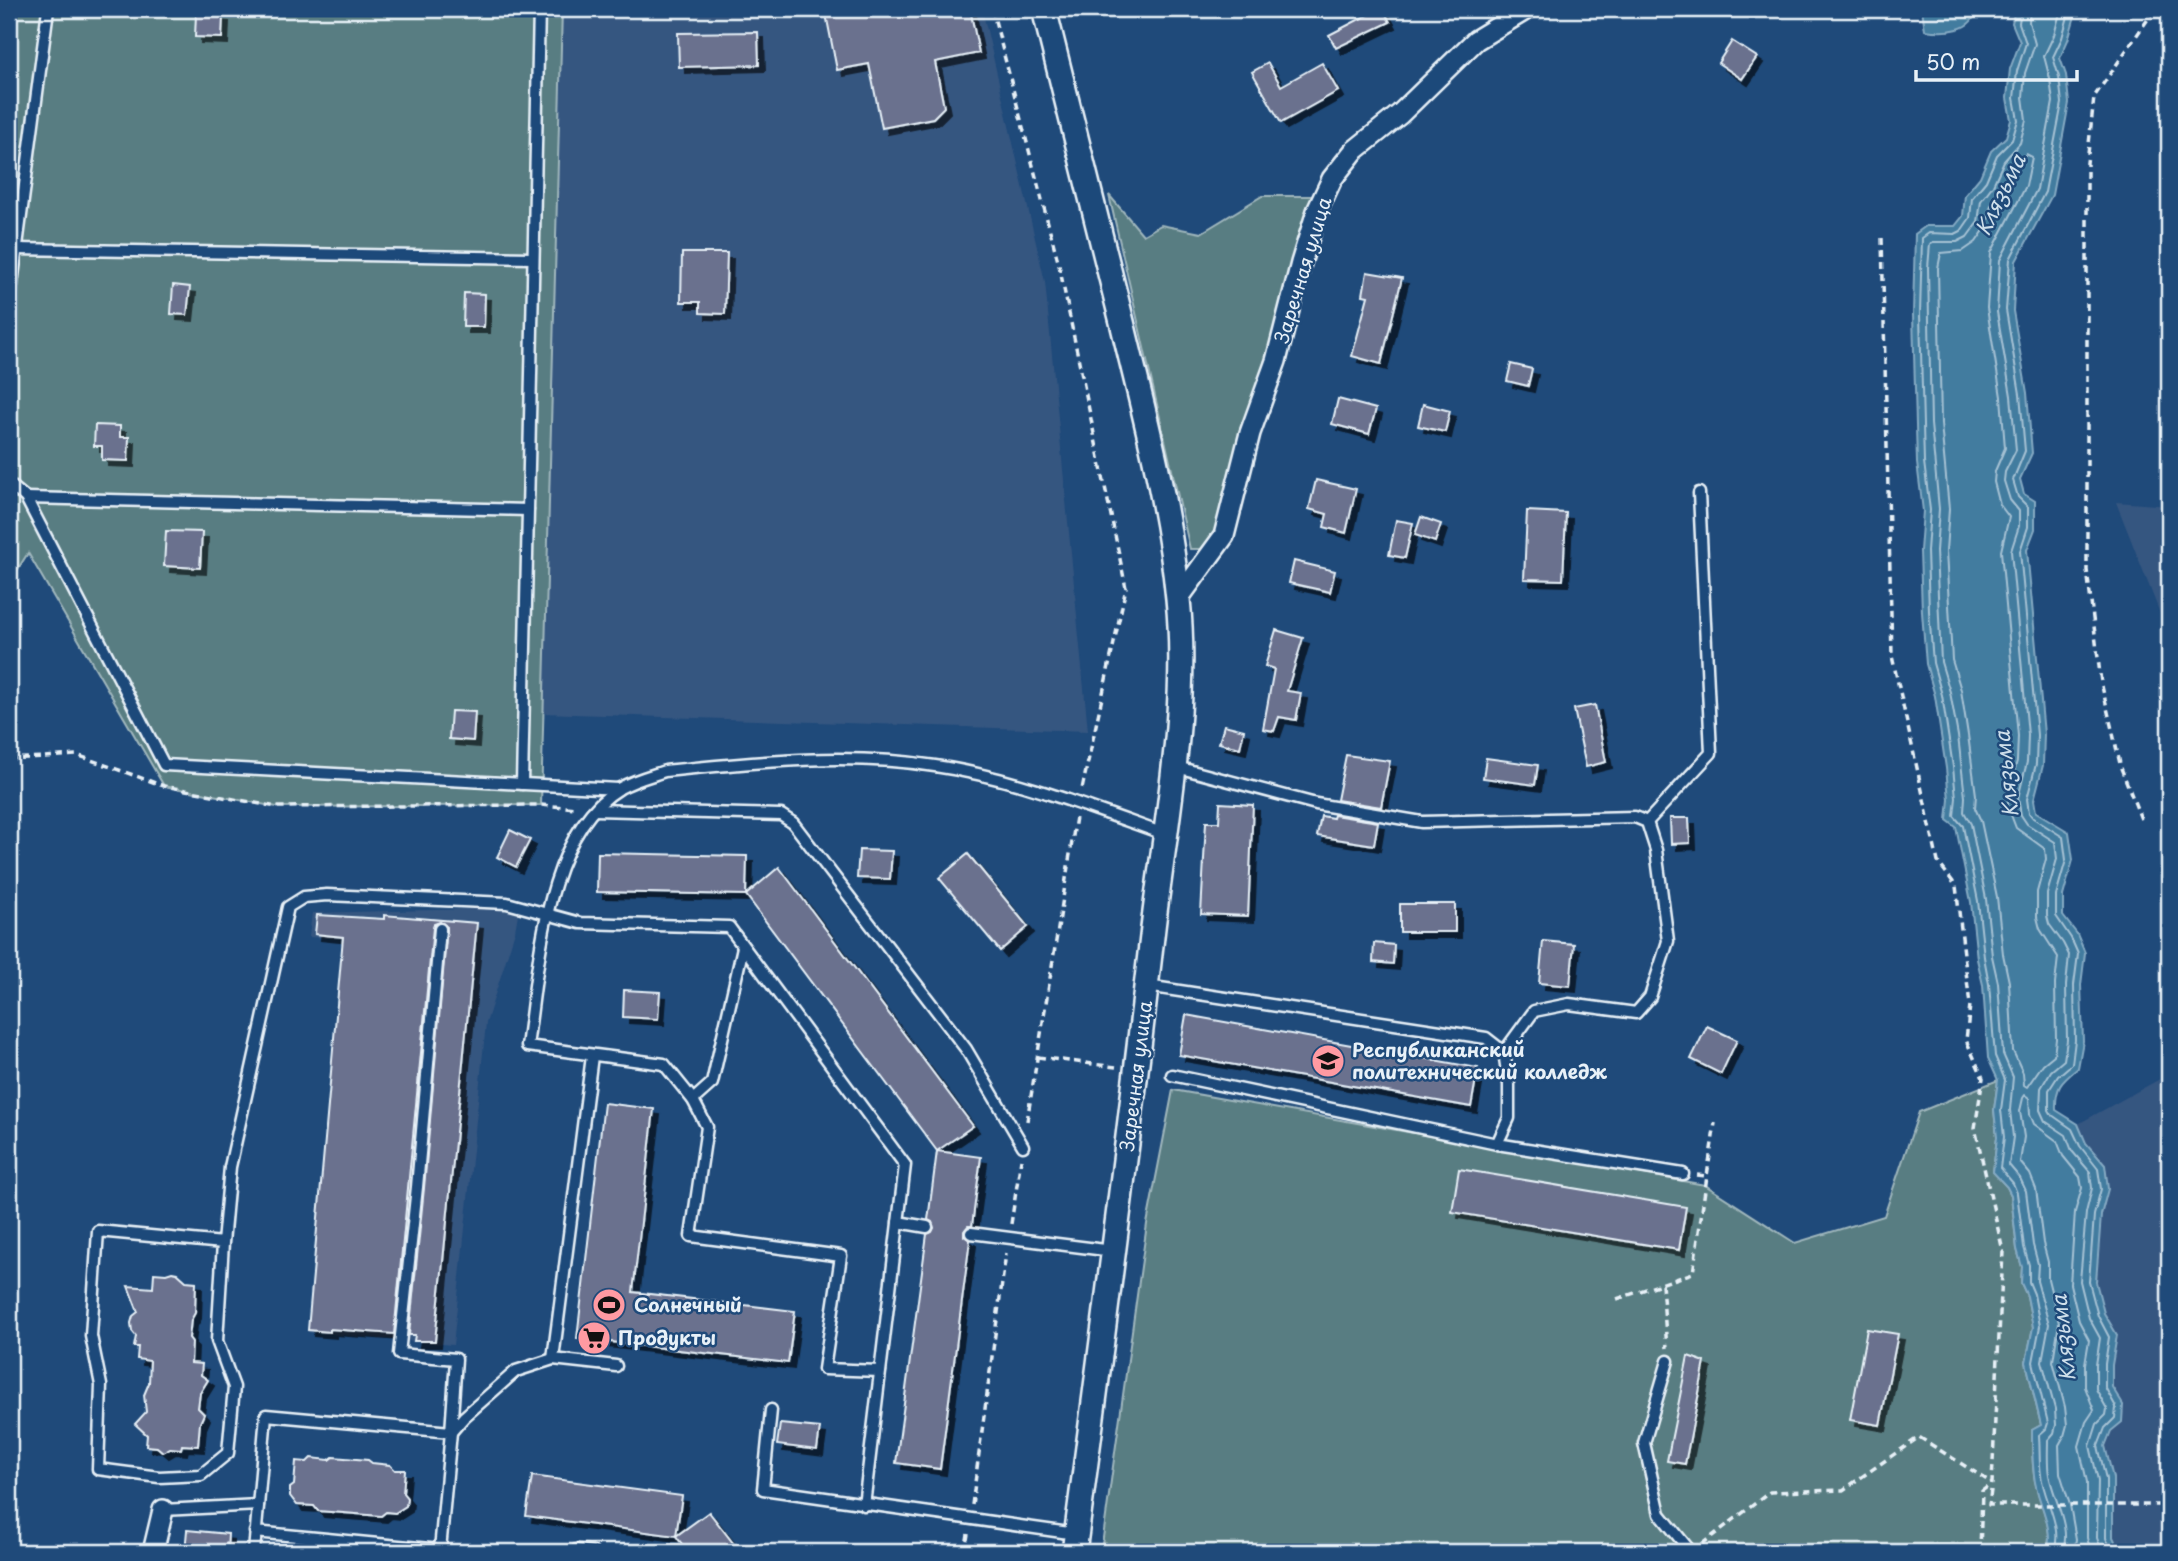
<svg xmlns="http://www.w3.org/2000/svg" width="2178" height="1561" viewBox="0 0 2178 1561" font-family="'Playpen Sans',sans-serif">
	<defs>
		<filter id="shadow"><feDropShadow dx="6" dy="6" stdDeviation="0" flood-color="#0009"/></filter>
	</defs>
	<rect width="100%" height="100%" fill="#1f4a7a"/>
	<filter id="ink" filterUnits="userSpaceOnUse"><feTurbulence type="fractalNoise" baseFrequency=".0143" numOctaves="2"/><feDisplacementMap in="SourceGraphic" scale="14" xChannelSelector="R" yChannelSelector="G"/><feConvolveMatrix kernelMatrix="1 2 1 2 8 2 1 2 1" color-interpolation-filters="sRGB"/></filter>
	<g filter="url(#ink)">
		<g fill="#365680">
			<path d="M562,9H982L1045,282L1088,731L543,713Z"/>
			<path d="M2116,502L2169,506V636Z"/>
			<path d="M519,908L515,931L486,1023L453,1345L308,1332L343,939L309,937L312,913Z"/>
			<path d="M2169,1074V1552H2120L2113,1537V1478L2105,1446L2123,1405L2112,1387V1365L2117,1335L2104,1313L2096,1282L2101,1215L2108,1189L2105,1165L2086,1143L2078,1124Z"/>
		</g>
		<g fill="#597d82" stroke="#a0b7bd" stroke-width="2">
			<path d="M9,9H562L541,805L277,807L164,786L28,553L9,583Z"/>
			<path d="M1109,195L1143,235L1161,225L1201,233L1262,196H1312L1215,533L1202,549H1190Z"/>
			<path d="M1998,1080L1994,1110L1997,1137L1993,1172L2007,1187L2011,1195L2017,1249L2022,1267L2021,1283L2027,1296L2033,1327L2026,1362L2041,1425L2032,1430C2032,1445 2032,1461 2034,1475C2037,1501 2055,1526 2047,1552H1101L1147,1224L1173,1090L1705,1185L1795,1243L1884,1216L1919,1112Z"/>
		</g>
		<g fill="#437b9f" stroke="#85aac3" stroke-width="2">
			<path d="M1922,9H1976C1974,32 1944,33 1925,30Z"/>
			<path d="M2015,9H2077L2068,40L2060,58L2066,75L2069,103L2052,195L2016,261L2013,311L2027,393L2032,453L2020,479L2024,494L2035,501V529L2027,550L2044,734L2043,765L2034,800L2036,812L2069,832L2073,860L2063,896V916L2077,934L2085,953L2081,985L2083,1041L2078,1068C2061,1082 2055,1087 2056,1110L2078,1124L2086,1143L2105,1165L2108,1189L2101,1215L2096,1282L2104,1313L2117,1335L2112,1365V1387L2123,1405L2122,1422L2111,1431L2105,1446L2113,1478V1537L2120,1552H2047C2055,1526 2036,1501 2034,1475C2032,1460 2032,1445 2032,1430L2041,1425L2026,1362L2033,1327L2027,1296L2021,1283L2022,1267L2017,1249L2011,1195L2007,1187L1993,1172L1997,1137L1994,1110L1998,1080L1988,1058L1983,985L1977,959L1971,902L1956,827L1947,820L1949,799L1946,768L1935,696L1926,664L1922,612L1920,551L1923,511L1917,463L1913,314L1915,234L1926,226H1955L1963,216L1965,195L1980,177L1991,151L2006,137L2011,120L2007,98L2010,69L2020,42L2012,23Z"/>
		</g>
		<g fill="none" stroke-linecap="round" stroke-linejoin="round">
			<g stroke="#a6c2d4" stroke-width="2">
				<path d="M2021,9L2019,23L2026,43L2017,71L2014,98L2018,120L2012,140L1997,155L1986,181L1972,198L1970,218L1961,231L1955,234L1929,233L1922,238L1920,314L1924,462L1930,510L1927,551L1929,611L1933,663L1942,695L1953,767L1956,798L1954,816L1963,826L1978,901L1984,957L1989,984L1995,1056L2005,1080L2001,1110L2004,1137L2000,1168L2013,1183L2017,1193L2024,1247L2029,1265V1282L2034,1294L2040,1326L2033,1362L2048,1423L2046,1429L2039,1435C2040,1448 2039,1462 2041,1475C2044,1500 2063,1526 2054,1552"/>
				<path d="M2030,9L2029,22L2035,44L2025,73L2023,97L2026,120L2020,143L2004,161L1993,185L1981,201L1978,222L1967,237L1957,242H1933L1930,244L1928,268L1931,424L1939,509L1936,551L1941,662L1950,692L1958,736L1965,797L1964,812L1971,824L1986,899L1992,956L1998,983L2003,1054L2013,1077L2010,1110L2013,1137L2009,1165L2020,1178L2026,1191L2033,1245L2038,1264L2037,1281L2049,1324L2042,1361L2055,1409L2056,1425L2054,1433L2048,1440C2048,1451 2047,1464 2049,1475C2054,1500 2071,1526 2063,1552"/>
				<path d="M2061,9L2054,35L2044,56L2050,79L2053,102L2037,189L2000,260L1997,312L2011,396L2016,450L2005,472L2004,481L2010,500L2019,511V526L2011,551L2028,735L2027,762L2018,798L2021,815L2027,824L2055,842L2057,859L2047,894V916L2049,924L2063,943L2069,955L2066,985L2067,1040L2064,1060L2051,1071L2041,1088L2040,1110L2045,1121L2066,1135L2072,1151L2090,1172L2092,1188L2086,1213L2080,1281L2089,1318L2100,1338L2096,1365V1389L2107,1409L2106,1415L2097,1424L2090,1446L2098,1480L2097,1538L2102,1552"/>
				<path d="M2070,9L2062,38L2053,57L2059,77L2062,103L2045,192L2010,259L2006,310L2020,394L2025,451L2013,480L2018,497L2028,507V527L2020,551L2037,735L2036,764L2027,799L2029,813L2033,818L2063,837L2066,860L2056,895V916L2071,938L2078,954L2074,985L2075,1040L2072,1064L2058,1076L2049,1090V1110L2052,1115L2072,1129L2080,1146L2098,1169L2101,1189L2094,1215L2089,1282L2098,1316L2109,1337L2105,1364V1387L2116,1407L2115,1418L2105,1428L2098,1446L2106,1479V1538L2112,1552"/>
				<path d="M2026,154L2032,157L2026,186L1991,253L1987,308L2001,397L2005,448L1995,471L1994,482L2000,505L2009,517L2001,551L2018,736L2017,761L2008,794V807L2016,828L2045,849L2046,859L2037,892V917L2040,929L2058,957L2055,984L2056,1039L2054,1055L2043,1064L2027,1087L2024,1085L2023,1073L2013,1051L2009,982L2003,954L1997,897L1981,821L1975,808L1976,795L1968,735L1961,690L1952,660L1946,551L1949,509L1941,424L1938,268L1941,253L1963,251L1976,242L1987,226L1991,205L2002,191L2013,167Z"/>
				<path d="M2074,1552L2076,1539L2070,1505L2060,1473L2059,1445L2064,1436L2067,1425L2065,1407L2053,1361L2059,1323L2048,1279V1262L2043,1243L2036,1189L2030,1174L2020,1162L2024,1137L2020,1111L2023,1098L2025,1095L2029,1098L2030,1114L2034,1124L2057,1141L2063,1156L2080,1177L2082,1188L2075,1212L2070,1284L2079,1321L2089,1340L2085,1364V1387L2094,1410L2086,1422L2079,1446L2087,1482V1538L2091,1552"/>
			</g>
		</g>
		<g fill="#6a718e" stroke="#e8f1f8" stroke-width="2" filter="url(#shadow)">
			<path d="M825,9H970L979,53L935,62L944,107L933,118L882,128L869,64L837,70Z"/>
			<path d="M1379,9H1383L1390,22L1336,48L1329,35Z"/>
			<path d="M196,14L223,16L222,38L195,37Z"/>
			<path d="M758,32L759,65L679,67L678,33Z"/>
			<path d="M1732,41L1757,57L1742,79L1718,63Z"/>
			<path d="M1268,63L1281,86L1322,63L1338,91L1281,123L1252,72Z"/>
			<path d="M682,253H727L725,314L700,313V302H681Z"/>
			<path d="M1367,272L1402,278L1381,364L1352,356L1368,296L1363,295Z"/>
			<path d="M173,285L190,287L187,315L171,314Z"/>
			<path d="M464,293L485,294L484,327H463Z"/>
			<path d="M1511,364L1532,369L1528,386L1507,381Z"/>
			<path d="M1338,399L1376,409L1369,434L1332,424Z"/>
			<path d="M1423,404L1450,411L1445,432L1418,426Z"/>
			<path d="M95,425L120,426V437H129L128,461L102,460V446H94Z"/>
			<path d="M1316,480L1356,489L1346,533L1324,527L1327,514L1309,509Z"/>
			<path d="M1527,511L1566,513L1563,580L1524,579Z"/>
			<path d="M1421,517L1441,524L1435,542L1415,535Z"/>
			<path d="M1396,520L1413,523L1405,558L1389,555Z"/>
			<path d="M166,531L202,532L200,568L164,566Z"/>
			<path d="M1294,561L1335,571L1330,592L1289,583Z"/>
			<path d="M1276,630L1303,638L1287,691L1301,693L1296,720L1279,717L1274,731L1263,729L1274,669L1265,666Z"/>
			<path d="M1595,705L1606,762L1586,767L1574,709Z"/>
			<path d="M451,711L475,712L473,741L449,739Z"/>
			<path d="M1224,725L1244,730L1240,748L1219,743Z"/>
			<path d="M1346,755L1390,761L1381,807L1337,800Z"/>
			<path d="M1486,758L1538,765L1535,785L1483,778Z"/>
			<path d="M1220,803L1253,805L1248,916L1201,914L1206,822H1219Z"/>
			<path d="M1334,815L1378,822L1374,845L1317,836L1321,816L1333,818Z"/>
			<path d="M1670,818H1689L1690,843L1671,844Z"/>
			<path d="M510,830L530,840L516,867L497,857Z"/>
			<path d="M859,850L892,851L890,879L857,878Z"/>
			<path d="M598,853L747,856L746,895L597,892Z"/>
			<path d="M968,854L1028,927L1000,951L939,878Z"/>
			<path d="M779,867L973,1126L937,1151L746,895Z"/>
			<rect x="1400" y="904" width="55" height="28"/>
			<path d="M317,915L384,919V915L477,923L435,1341H414L415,1335H409L424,1188L447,927L440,922L434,924L433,928L394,1334L330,1329V1332L308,1330L343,937L315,934Z"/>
			<path d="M1543,941L1574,944L1570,986L1539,983Z"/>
			<path d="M1374,943L1394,945L1393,964L1373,962Z"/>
			<path d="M624,990L660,992L658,1019L623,1017Z"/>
			<path d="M1186,1015L1478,1068L1471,1107L1179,1055Z"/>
			<path d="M1707,1026L1737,1040L1721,1074L1691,1059Z"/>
			<path d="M604,1103L654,1109L633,1292L795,1311L788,1363L577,1338Z"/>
			<path d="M937,1151L981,1157L972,1226H968L964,1231V1236L970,1240L940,1469L896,1463L927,1234L932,1232L934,1228L932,1222L928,1220Z"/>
			<path d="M1459,1169L1686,1207L1679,1250L1452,1212Z"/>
			<path d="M172,1272L177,1273L186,1281L196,1282L195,1313L191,1320L189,1338L192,1342L191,1363L202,1364L201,1375L208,1380L200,1393L198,1408L204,1414L200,1423L198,1446L182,1445L181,1449L170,1448L163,1452L157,1447L146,1446L147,1435L135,1424L146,1412L144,1395L149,1383L150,1361L137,1359L138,1347H134L136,1336L132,1331L131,1323L133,1316L138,1312L128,1286L153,1288L154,1273L166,1274Z"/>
			<path d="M1867,1329L1898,1334L1880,1425L1850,1420Z"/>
			<path d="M1688,1356L1705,1362L1685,1464L1667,1461Z"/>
			<path d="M780,1424L820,1428L817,1450L777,1445Z"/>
			<path d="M333,1457L368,1460L372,1463L390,1465L395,1470H405L403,1493L407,1498L406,1506L395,1513L386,1512L381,1516L318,1511L314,1506L297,1505L290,1496V1488L294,1485L296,1461L307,1462L311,1458L329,1460Z"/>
			<path d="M532,1476L682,1496L676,1536L526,1516Z"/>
			<path d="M709,1512L740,1552H688L676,1536Z"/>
			<path d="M187,1530L228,1534L227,1552H185Z"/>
		</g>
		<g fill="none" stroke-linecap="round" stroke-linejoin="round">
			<defs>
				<g id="service">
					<path d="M16,249L533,258"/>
					<path d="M9,307L48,9"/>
					<path d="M9,484L26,498L164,765L618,789"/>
					<path d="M26,498L528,510"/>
					<path d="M1173,766L1316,804L1422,822L1635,817L1647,822L1656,850L1668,941L1650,997L1636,1013L1569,1004L1534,1011L1504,1052"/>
					<path d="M522,784L539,9"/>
					<path d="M595,810L781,815L793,823L966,1049L1023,1146"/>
					<path d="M1647,822L1711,753L1699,493"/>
					<path d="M440,929L417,1187L399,1354L456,1359L451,1432L464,1417L516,1371L553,1359"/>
					<path d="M1147,986L1486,1038L1504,1052L1509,1085V1118L1497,1144L1683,1174"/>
					<path d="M592,1056L553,1359L616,1366"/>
					<path d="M1172,1075L1497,1144"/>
					<path d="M693,1100L712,1083L743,947"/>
					<path d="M898,1222L927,1227"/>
					<path d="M971,1233L1113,1251"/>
					<path d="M223,1243L217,1341L234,1387L228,1453L201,1475L159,1477L98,1469L101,1385L91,1336L98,1231L223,1243L230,1167L288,907L304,897L327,895L507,903L580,923L729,927L905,1165L864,1505"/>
					<path d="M1668,1361L1644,1443L1660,1514L1691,1552"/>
					<path d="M880,1371L824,1369L841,1256L691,1236L707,1127L693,1100L664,1064L527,1046C539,967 544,834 620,788C634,780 650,776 665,771C755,762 846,752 935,766C1012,777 1091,808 1164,834"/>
					<path d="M771,1410L763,1489L1076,1534"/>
					<path d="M163,1510L258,1505"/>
					<path d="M254,1552L266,1415L451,1432L440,1550L255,1532"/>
					<path d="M576,1552L577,1550L592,1552"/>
				</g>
				<g id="minor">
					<path d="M1178,599L1224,536L1250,433L1276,361L1301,263L1317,211L1332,179L1354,151L1400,114L1476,40L1527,9"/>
					<path d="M153,1552L163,1510"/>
				</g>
				<path id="tertiary" d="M1044,9C1070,113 1096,217 1122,322C1144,413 1169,506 1178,599C1189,707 1166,821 1153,928C1129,1136 1102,1344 1074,1552"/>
			</defs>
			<use href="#service" stroke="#e8f1f8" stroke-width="15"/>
			<use href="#minor" stroke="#e8f1f8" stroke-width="24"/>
			<use href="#tertiary" stroke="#e8f1f8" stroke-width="28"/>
			<g stroke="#e8f1f8" stroke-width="3.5" stroke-dasharray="7 5" stroke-linecap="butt">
				<path d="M992,9L1059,265L1126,588L1082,789"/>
				<path d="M2156,9L2169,27"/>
				<path d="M1882,238L1892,656L1938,862L1956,886L1970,1005L1966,1040L1983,1078L1975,1128L2003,1251L1992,1483L1989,1505H2167L2169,1499"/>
				<path d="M9,759L77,755L164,786L277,807L541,805L576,808"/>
				<path d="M2141,819L2121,768L2101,682L2087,570V163L2094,97L2155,9"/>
				<path d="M1038,1057L1116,1067"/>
				<path d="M1027,1121L1076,817"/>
				<path d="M1697,1175L1707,1176L1715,1123"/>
				<path d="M1011,1224L1021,1159"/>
				<path d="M1662,1284L1667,1348"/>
				<path d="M1617,1299L1693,1273L1707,1176"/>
				<path d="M972,1505L1006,1253"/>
				<path d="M1702,1544L1770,1492L1843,1490L1919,1437L1992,1483"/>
				<path d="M965,1552L968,1534"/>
				<path d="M1980,1552L1982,1491L1992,1483"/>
			</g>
			<use href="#service" stroke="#1f4a7a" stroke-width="10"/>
			<use href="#minor" stroke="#1f4a7a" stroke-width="19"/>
			<use href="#tertiary" stroke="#1f4a7a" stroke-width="23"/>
		</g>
	</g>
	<defs>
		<symbol id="university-disc" viewBox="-11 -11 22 22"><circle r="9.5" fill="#ff9aa2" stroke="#1f4a7a"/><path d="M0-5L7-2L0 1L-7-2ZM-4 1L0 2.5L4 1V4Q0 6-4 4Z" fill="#111"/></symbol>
		<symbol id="stadium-disc" viewBox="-11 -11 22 22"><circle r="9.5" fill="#ff9aa2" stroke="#1f4a7a"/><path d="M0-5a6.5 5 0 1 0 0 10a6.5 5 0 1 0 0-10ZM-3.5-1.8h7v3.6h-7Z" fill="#111"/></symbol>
		<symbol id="supermarket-disc" viewBox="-11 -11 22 22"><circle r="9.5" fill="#ff9aa2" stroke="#1f4a7a"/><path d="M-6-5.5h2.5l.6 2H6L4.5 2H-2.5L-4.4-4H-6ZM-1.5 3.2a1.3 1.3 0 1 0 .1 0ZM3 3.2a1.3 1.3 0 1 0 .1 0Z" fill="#111"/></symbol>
	</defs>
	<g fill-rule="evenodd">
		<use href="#university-disc" x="1309" y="1042" width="38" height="38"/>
		<use href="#stadium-disc" x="590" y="1286" width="38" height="38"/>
		<use href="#supermarket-disc" x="575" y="1319" width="38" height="38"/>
	</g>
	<g text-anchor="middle" stroke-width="5" stroke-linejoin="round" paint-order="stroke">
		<g font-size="19" fill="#e8f1f8" stroke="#1f4a7a">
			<text transform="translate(1303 270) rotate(-73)" y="7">Заречная улица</text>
			<text transform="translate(1136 1076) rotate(-83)" y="7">Заречная улица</text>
		</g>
		<g font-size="19" font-weight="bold" fill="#e8f1f8" stroke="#1f4a7a" text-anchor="start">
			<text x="1352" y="1057">Республиканский<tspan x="1352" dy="22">политехнический колледж</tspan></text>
			<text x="634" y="1312">Солнечный</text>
			<text x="618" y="1345">Продукты</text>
		</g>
		<g font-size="21" font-style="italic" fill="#cfdfeb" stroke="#1f4a7a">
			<text transform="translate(2001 195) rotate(-64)" y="7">Клязьма</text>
			<text transform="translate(2007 774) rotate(-96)" y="7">Клязьма</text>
			<text transform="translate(2064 1338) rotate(-96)" y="7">Клязьма</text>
		</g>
	</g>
	<rect width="2178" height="1561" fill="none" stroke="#1f4a7a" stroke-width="35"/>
	<rect x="18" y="18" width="2143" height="1526" fill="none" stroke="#e8f1f8" stroke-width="2.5" filter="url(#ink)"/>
	<path d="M1916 70v10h161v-10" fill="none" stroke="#e8f1f8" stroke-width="3.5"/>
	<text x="1926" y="70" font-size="21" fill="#e8f1f8" stroke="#1f4a7a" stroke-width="5" paint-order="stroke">50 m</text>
</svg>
